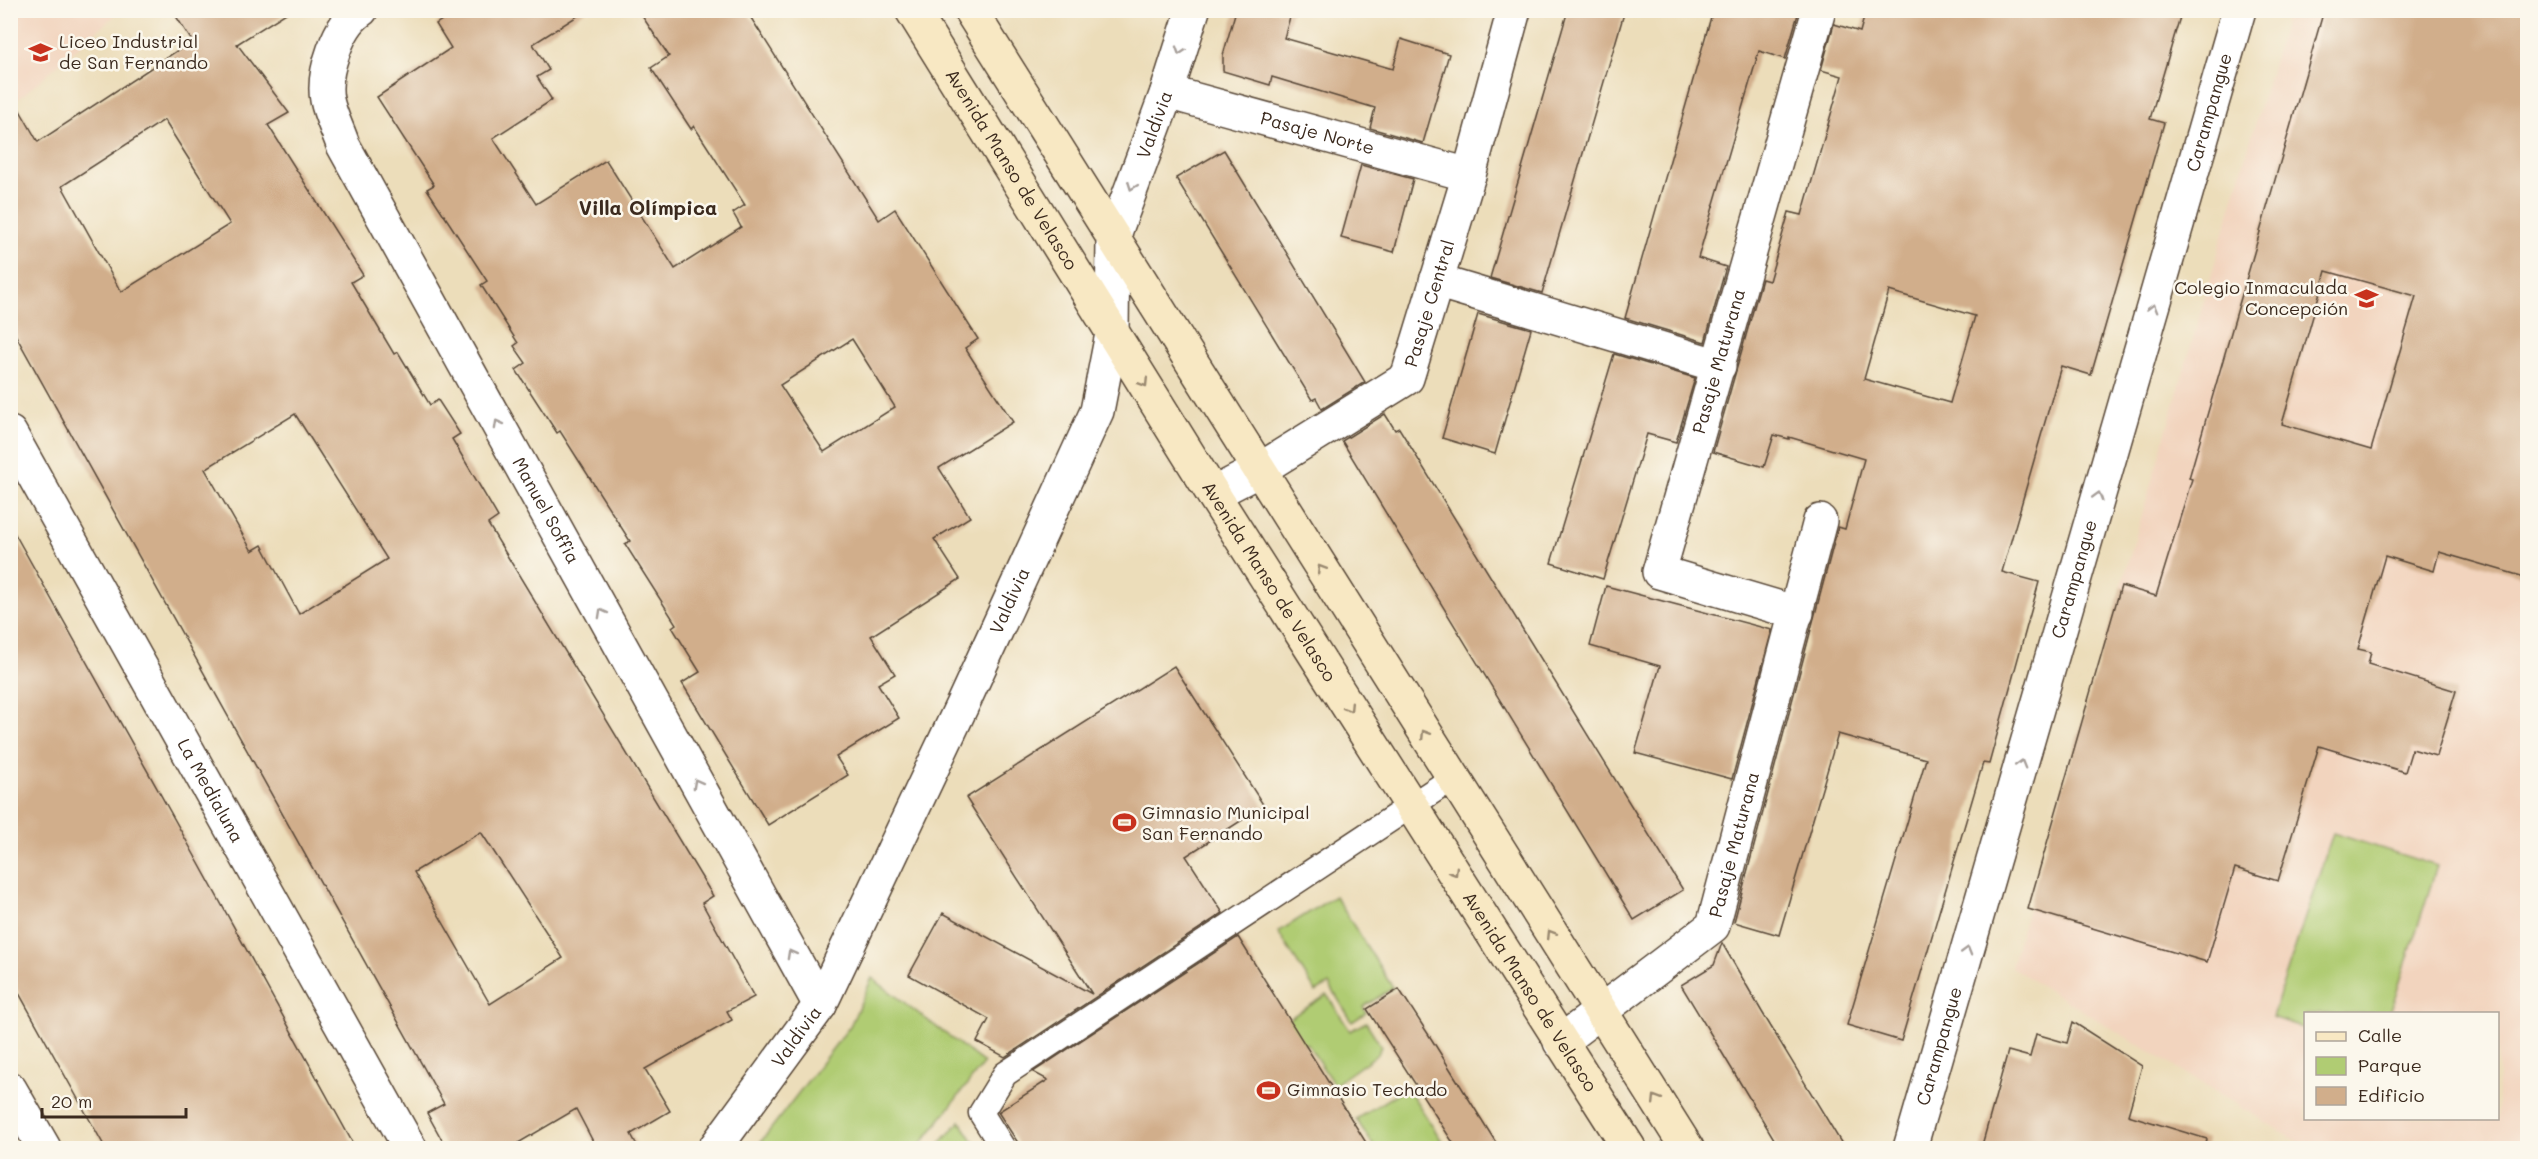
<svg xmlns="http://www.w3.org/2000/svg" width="2538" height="1159" viewBox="0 0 2538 1159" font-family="Mali,sans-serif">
	<rect width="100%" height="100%" fill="#fbf7ec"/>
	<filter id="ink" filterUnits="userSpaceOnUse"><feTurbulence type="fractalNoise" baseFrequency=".0167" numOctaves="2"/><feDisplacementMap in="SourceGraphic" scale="12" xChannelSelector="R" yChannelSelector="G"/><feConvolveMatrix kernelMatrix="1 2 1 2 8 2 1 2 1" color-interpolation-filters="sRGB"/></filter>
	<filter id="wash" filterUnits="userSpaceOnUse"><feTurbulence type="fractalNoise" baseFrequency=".008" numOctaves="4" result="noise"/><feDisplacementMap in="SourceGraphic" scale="24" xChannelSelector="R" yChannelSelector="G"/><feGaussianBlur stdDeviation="1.35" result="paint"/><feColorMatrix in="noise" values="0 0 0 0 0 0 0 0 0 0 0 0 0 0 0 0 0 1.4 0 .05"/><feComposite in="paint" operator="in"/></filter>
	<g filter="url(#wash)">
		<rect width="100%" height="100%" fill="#ecddba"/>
		<g fill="#f2d4be" fill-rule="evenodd">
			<path d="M10,11H120L15,102L10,94Z"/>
			<path d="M2288,11H2527V1148H2308L2011,967ZM2306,1014H2498V1118H2306Z"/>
		</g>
		<g fill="#b0cc73" stroke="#767b48" stroke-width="1.5">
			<path d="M2333,833L2437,866L2390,1013L2306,1014L2305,1028L2272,1017Z"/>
			<path d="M1335,896L1393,988L1363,1007L1366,1013L1352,1022L1329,984L1316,992L1278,932Z"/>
			<path d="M872,978L984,1063L918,1148H756L850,1026Z"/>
			<path d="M1327,995L1350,1031L1366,1022L1381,1046L1378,1054L1334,1085L1307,1043L1283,1058L1267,1032Z"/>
			<path d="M1407,1087L1442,1141L1431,1148H1375L1356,1119Z"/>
			<path d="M960,1121L978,1148H936Z"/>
		</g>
		<g id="blocks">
			<g fill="#d1ae8b" fill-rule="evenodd">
				<path d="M172,10H291L237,44L289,113L268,125L363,275L351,282L394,354L398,352L430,405L438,400L460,434L452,439L498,517L488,524L713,896L702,903L754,997L727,1011L732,1020L645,1069L670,1111L631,1134L639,1149H597L576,1109L508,1149H447L427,1113L444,1104L10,325V93L38,142L192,41ZM164,120L230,224L121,292L62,186ZM295,414L387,559L299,614L262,545L252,551L205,469ZM481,832L563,958L490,1004L414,872Z"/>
				<path d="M457,10H587L533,44L549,70L537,77L552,100L493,138L536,204L606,160L675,269L741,227L733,213L745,205L694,126L691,129L651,68L669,56L638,10H746L879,220L895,209L978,339L965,348L1013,422L939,468L970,517L934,539L960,579L871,636L895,674L878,684L899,718L836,757L848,775L768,825L682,683L700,672L672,627L676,624L625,544L630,541L560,431L557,433L516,370L526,363L514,346L518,343L481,285L487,281L427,189L434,185L377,97L451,48L436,24ZM852,339L895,407L824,452L780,385Z"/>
				<path d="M1236,10H1292L1284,38L1393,69L1401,39L1449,54L1423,143L1370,128L1375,108L1272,77L1270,85L1223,71V55Z"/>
				<path d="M1568,10H1625L1542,293L1490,278Z"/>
				<path d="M1713,10H1786L1798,14L1785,59L1759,51L1698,258L1726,267L1705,342L1625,318Z"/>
				<path d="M1866,10H2182L2150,119L2164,123L2091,375L2061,366L2002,572L2039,582L1989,764L1983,763L1901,1041L1847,1025L1926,759L1838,734L1779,935L1734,922L1838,527L1845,529L1864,459L1789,437V439L1774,435L1764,467L1713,452L1762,279L1769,281L1789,212L1802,215L1842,76L1821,70L1834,24L1860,32ZM1889,291L1975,316L1950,403L1864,379Z"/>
				<path d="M2324,10H2528V578L2439,552L2434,571L2385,556L2358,649L2371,652L2368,664L2456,691L2436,756L2412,749L2405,772L2319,746L2278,881L2235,868L2207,962L2028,909L2121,586L2156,596L2192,479L2189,478ZM2326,271L2416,296L2371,450L2282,424Z"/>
				<path d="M1224,150L1365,382L1322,409L1316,398L1312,400L1176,178Z"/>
				<path d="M1361,165L1413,179L1394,252L1341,238Z"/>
				<path d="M1478,314L1531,329L1495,454L1442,438Z"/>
				<path d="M1614,354L1695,378L1676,442L1647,434L1603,579L1551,563Z"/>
				<path d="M1385,414L1395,430L1399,428L1683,890L1634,920L1342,441Z"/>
				<path d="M10,525L191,849L356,1149H106L83,1108L10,977Z"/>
				<path d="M1606,586L1772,630L1732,779L1635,753L1660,666L1590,646Z"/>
				<path d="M1174,666L1264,806L1186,856L1223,913L1005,1057L977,1042L989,1019L909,975L943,913L1092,994L966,798Z"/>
				<path d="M1238,937L1370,1149H1022L998,1112L1048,1080L1033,1072Z"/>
				<path d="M1722,943L1762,1012L1845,1149H1780L1715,1041L1681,985L1714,965Z"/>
				<path d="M1399,989L1432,1040L1500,1149H1457L1367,1009Z"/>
				<path d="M2073,1022L2142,1066L2128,1115L2207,1139L2205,1149H1981L2008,1051L2030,1057L2036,1034L2067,1043Z"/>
			</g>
		</g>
	</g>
	<g filter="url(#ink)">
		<use href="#blocks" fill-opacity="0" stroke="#564535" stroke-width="1.5"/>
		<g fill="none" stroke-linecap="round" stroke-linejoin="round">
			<defs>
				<path id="service" d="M1003,1148L981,1113L1005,1074L1453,778"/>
				<g id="minor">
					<path id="s1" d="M361,10C338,25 322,74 327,100C330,115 338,130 343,145L820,1005"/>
					<path id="s2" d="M1167,92L1469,175"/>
					<path d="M1436,281L1719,366"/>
					<path id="s3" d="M10,433L410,1148"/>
					<path id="s4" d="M1213,494L1259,470L1407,378L1469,175L1514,10"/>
					<path id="s5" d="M1797,613L1659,572L1819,10"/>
					<path id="s6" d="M1560,1042L1713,926L1820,521"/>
					<path d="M10,1089L44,1148"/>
					<path id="s7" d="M715,1148L820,1005L964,701L1097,411L1112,334L1113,238L1167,92L1193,10"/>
				</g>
				<g id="tertiary">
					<path id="s8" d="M1910,1148L2239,10"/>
				</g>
				<g id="secondary">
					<path id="s9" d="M912,10L1213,494L1629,1148"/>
					<path d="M970,10L1687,1148"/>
				</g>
			</defs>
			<use href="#service" stroke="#564535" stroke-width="27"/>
			<use href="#minor" stroke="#564535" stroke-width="36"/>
			<use href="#tertiary" stroke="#564535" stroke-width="36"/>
			<use href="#secondary" stroke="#564535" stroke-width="36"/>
			<use href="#service" stroke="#fff" stroke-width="24"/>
			<use href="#minor" stroke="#fff" stroke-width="33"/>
			<use href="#tertiary" stroke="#fff" stroke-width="33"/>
			<use href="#secondary" stroke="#f8e8c3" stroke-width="33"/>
		</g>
		<defs><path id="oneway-chevron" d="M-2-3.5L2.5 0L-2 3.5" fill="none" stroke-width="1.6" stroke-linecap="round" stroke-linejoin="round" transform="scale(1.5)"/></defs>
		<g stroke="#a79f9a">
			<use href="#oneway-chevron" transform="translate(1180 51) rotate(108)"/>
			<use href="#oneway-chevron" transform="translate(1132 186) rotate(110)"/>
			<use href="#oneway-chevron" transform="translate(2153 308) rotate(-74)"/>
			<use href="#oneway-chevron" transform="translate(498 424) rotate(-119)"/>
			<use href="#oneway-chevron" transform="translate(2098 496) rotate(-74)"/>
			<use href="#oneway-chevron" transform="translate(602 613) rotate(-119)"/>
			<use href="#oneway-chevron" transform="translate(2021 764) rotate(-74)"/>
			<use href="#oneway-chevron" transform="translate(697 783) rotate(-119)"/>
			<use href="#oneway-chevron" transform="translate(1967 951) rotate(-74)"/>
			<use href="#oneway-chevron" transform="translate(791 954) rotate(-119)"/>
		</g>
		<g stroke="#9a8970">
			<use href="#oneway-chevron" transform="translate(1144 383) rotate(58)"/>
			<use href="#oneway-chevron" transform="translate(1321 569) rotate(-122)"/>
			<use href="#oneway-chevron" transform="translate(1349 708) rotate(58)"/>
			<use href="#oneway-chevron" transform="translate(1425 734) rotate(-122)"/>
			<use href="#oneway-chevron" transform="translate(1454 872) rotate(58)"/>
			<use href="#oneway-chevron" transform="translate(1551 934) rotate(-122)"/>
			<use href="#oneway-chevron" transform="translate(1656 1099) rotate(-122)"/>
		</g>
	</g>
	<defs>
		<symbol id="university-bare" viewBox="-9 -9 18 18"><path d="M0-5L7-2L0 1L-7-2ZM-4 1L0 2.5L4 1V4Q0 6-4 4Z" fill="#c8321e" stroke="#fbf7ec" stroke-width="2.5" paint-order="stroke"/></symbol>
		<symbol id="school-bare" viewBox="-9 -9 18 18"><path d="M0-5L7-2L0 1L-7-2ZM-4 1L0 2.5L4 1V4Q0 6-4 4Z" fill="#c8321e" stroke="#fbf7ec" stroke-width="2.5" paint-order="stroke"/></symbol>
		<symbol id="stadium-bare" viewBox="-9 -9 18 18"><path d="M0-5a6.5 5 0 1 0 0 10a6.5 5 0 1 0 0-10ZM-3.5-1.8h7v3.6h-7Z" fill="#c8321e" stroke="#fbf7ec" stroke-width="2.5" paint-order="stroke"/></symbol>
	</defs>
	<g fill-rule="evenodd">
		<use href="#university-bare" x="24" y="36" width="33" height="33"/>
		<use href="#school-bare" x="2350" y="282" width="33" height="33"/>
		<use href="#stadium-bare" x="1108" y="806" width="33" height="33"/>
		<use href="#stadium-bare" x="1252" y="1074" width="33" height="33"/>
	</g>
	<g text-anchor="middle" stroke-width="5" stroke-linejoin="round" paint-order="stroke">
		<g font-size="18" fill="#3b2a1e" stroke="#fbf7ec" text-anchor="start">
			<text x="59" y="48">Liceo Industrial<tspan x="59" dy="21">de San Fernando</tspan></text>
			<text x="2348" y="294" text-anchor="end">Colegio Inmaculada<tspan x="2348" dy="21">Concepción</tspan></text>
			<text x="1142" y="819">Gimnasio Municipal<tspan x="1142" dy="21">San Fernando</tspan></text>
			<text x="1287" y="1096">Gimnasio Techado</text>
		</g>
		<g font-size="18" fill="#3b2a1e" stroke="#fbf7ec">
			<text dy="6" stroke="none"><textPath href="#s8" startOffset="1078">Carampangue</textPath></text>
			<text dy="6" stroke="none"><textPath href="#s7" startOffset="1128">Valdivia</textPath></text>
			<text dy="6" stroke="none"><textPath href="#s2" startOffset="156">Pasaje Norte</textPath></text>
			<text dy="6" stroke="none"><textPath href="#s9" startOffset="188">Avenida Manso de Velasco</textPath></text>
			<text dy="6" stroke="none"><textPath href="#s4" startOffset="304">Pasaje Central</textPath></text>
			<text dy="6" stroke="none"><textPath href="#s5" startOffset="363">Pasaje Maturana</textPath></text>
			<text dy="6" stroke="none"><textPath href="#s1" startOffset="566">Manuel Soffia</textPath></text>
			<text dy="6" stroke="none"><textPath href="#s8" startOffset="592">Carampangue</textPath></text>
			<text dy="6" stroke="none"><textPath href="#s9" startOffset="674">Avenida Manso de Velasco</textPath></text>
			<text dy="6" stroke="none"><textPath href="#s7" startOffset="624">Valdivia</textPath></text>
			<text dy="6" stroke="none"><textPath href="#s3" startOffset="410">La Medialuna</textPath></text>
			<text dy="6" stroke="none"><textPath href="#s6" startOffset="276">Pasaje Maturana</textPath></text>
			<text dy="6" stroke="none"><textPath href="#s9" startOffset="1160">Avenida Manso de Velasco</textPath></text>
			<text dy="6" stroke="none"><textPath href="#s7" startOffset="138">Valdivia</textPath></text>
			<text dy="6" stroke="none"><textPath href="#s8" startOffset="106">Carampangue</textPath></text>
		</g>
		<g font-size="20" font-weight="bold" fill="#3b2a1e" stroke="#fbf7ec">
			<text x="648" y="215">Villa Olímpica</text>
		</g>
	</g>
	<rect width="2538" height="1159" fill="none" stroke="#fbf7ec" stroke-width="36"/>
	<rect x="2304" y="1012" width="195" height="108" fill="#fbf7ec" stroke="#aea59a" stroke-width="1.5"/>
	<rect x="2316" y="1032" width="30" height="9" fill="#f8e8c3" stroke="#aea59a" stroke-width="1.5"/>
	<text x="2358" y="1042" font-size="18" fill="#3b2a1e">Calle</text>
	<rect x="2316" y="1057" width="30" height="18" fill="#b0cc73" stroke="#aea59a" stroke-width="1.5"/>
	<text x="2358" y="1072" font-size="18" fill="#3b2a1e">Parque</text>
	<rect x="2316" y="1087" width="30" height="18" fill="#d1ae8b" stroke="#aea59a" stroke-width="1.5"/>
	<text x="2358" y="1102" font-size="18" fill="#3b2a1e">Edificio</text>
	<path d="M42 1108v9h144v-9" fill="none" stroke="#3b2a1e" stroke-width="3"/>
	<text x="51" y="1108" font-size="18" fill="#3b2a1e" stroke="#fbf7ec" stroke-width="4.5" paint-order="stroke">20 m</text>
</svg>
